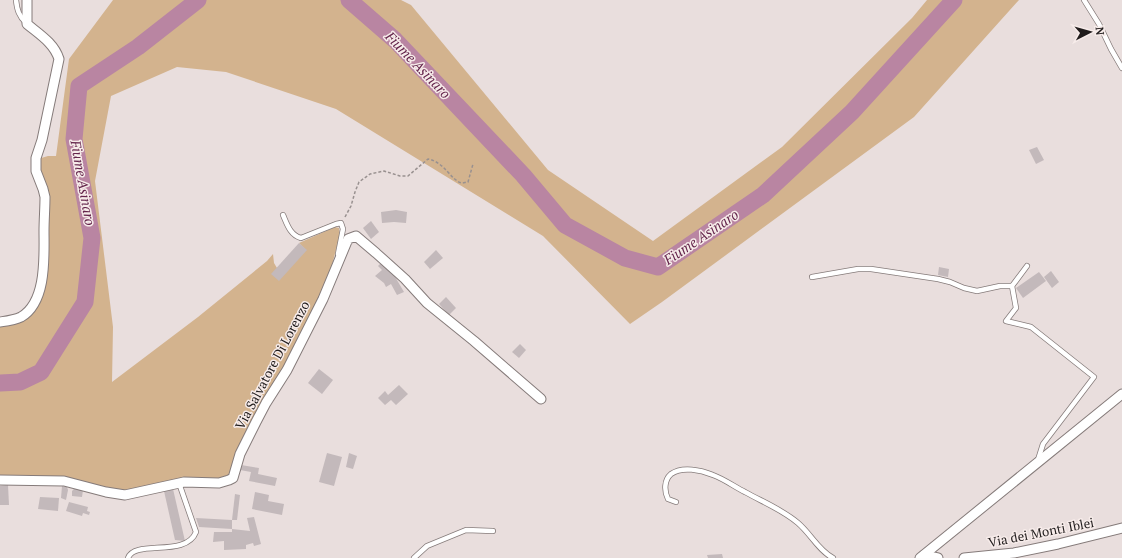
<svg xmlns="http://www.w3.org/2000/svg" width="1122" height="558" viewBox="0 0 1122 558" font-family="'PT Serif',serif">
	<rect width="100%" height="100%" fill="#e9dedd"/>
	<path fill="#d3b38e" d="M113,0H401L411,5L548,170L653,241L782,147L912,18L927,0H1019L914,117L662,302L630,324L543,236L336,109L226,72L177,67L111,96L95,181L113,327L112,382L198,317L267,261L273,254L274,263L277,268L306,250L299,243L335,227L339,228L340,235L329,276L321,298L228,478L124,492L0,476V324L27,316L47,259L38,159L48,156H56L69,59Z"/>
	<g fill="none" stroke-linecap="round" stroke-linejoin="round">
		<g stroke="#b985a2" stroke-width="17">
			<path d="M349,0L395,40L523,175L565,225L625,258L658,267L763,195L852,112L954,0"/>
			<path d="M0,383L20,382L41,372L85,302L92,238L74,139L79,86L138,47L198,0"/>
		</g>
	</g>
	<g fill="#c3b9bb">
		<path d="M1037,147L1044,160L1036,164L1029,150Z"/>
		<path d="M396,210L407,212L406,223L394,222L382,223L381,212Z"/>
		<path d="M371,221L379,232L371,239L363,228Z"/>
		<path d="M299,243L307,250L279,281L271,274Z"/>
		<path d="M436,250L443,258L430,269L424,262Z"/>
		<path d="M382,262L394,275L404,292L397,295L391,284L386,287L384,283L375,276L382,270L378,266Z"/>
		<path d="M939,267L949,269L948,277L938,275Z"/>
		<path d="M1051,271L1059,282L1052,288L1044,277Z"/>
		<path d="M1039,272L1046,281L1023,298L1016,288Z"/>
		<path d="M446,297L456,308L449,315L439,304Z"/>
		<path d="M520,344L526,350L519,358L512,352Z"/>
		<path d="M319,369L333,380L322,394L308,383Z"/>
		<path d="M399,385L408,394L396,405L391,400L385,405L378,398L385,391L388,395Z"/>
		<path d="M327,453L342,457L334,486L319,482Z"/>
		<path d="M349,453L357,456L353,469L346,467Z"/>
		<path d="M241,465L259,468L258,474L277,478L275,486L249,481L251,472L240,470Z"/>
		<path d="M8,485L9,505H0V486Z"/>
		<path d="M62,486L67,487L68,490L66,500L61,498Z"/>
		<path d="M75,488L83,490L82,497L72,496V491Z"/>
		<path d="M173,489L185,541L175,540L164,491Z"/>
		<path d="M255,492L269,495L268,501L284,504L282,515L252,509Z"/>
		<path d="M235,494L240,495L237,520H232Z"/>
		<path d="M40,497L59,498L58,511L38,509Z"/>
		<path d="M69,502L88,507L87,511L90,512L89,515L83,513L82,516L66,511Z"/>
		<path d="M254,517L261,544L254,546L253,543L246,545V549L224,550V541L213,542L214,532H232V529L250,531L247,518Z"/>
		<path d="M196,518L232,520V529L199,527Z"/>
		<path d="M722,554L723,558H708L707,555Z"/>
	</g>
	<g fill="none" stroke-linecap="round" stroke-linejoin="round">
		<defs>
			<g id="lane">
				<path d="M16,0C17,10 19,16 26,23"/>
				<path d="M1084,0L1099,24L1111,49L1122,68"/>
				<path d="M283,215C287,224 290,235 301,238L336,224L341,223L343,229L338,254"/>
				<path d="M1027,266L1012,286L1016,308L1006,321L1031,327L1094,377L1043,444L1038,460"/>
				<path d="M812,277L858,269H871L938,279L950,282L964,288L977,291L1000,286H1012"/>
				<path d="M676,502L668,499C664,491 664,480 671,474C682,466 701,470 713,475C724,479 735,487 745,492C763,502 783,510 798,523C811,534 818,550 833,558"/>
				<path d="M128,558C135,539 186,558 196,532L179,483"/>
				<path d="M414,558L427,546L466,530L493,531"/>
			</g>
			<g id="street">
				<path d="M0,322C7,321 15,320 21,317C47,302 44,256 44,231C44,220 45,208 45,197L43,189L36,171V158L42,140L59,59C54,43 39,34 27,24V0"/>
				<path d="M0,480L64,481L106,492L125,495L184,482L219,483L229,480L233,478L240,454L256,422L266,403L287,370L323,299L348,239L356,236L376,253L405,279L427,303L474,341L541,399"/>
				<path d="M924,555L938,558"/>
				<path d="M920,558L1122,394"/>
				<path d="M964,558L1014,553L1058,544L1122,528"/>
			</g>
		</defs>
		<use href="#lane" stroke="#857b7a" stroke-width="6"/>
		<use href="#street" stroke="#857b7a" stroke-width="11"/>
		<path stroke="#999190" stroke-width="1.5" stroke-dasharray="3 2" stroke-linecap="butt" d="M345,217L351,206L355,192L359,182L370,174L384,171L400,176H408L428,159C445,162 451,181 462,183C464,183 466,182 468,182L473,164"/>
		<use href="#lane" stroke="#fff" stroke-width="4.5"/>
		<use href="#street" stroke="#fff" stroke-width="9"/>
	</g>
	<g text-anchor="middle" stroke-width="3" stroke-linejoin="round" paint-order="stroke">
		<g font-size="13" fill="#201c1c" stroke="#f7ecea">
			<text transform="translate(272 365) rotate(-62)" y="5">Via Salvatore Di Lorenzo</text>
			<text transform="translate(1041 532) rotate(-11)" y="5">Via dei Monti Iblei</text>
		</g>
		<g font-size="14" font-style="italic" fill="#64254c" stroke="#f7ecea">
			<text transform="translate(418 65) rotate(46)" y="5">Fiume Asinaro</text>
			<text transform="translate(83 183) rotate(80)" y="5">Fiume Asinaro</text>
			<text transform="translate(701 237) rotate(-34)" y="5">Fiume Asinaro</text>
		</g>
	</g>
	<g transform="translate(1090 32) rotate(84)" stroke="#f7ecea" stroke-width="3" paint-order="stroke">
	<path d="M0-3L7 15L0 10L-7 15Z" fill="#201c1c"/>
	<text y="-6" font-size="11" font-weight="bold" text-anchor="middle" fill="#201c1c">N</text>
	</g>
</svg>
